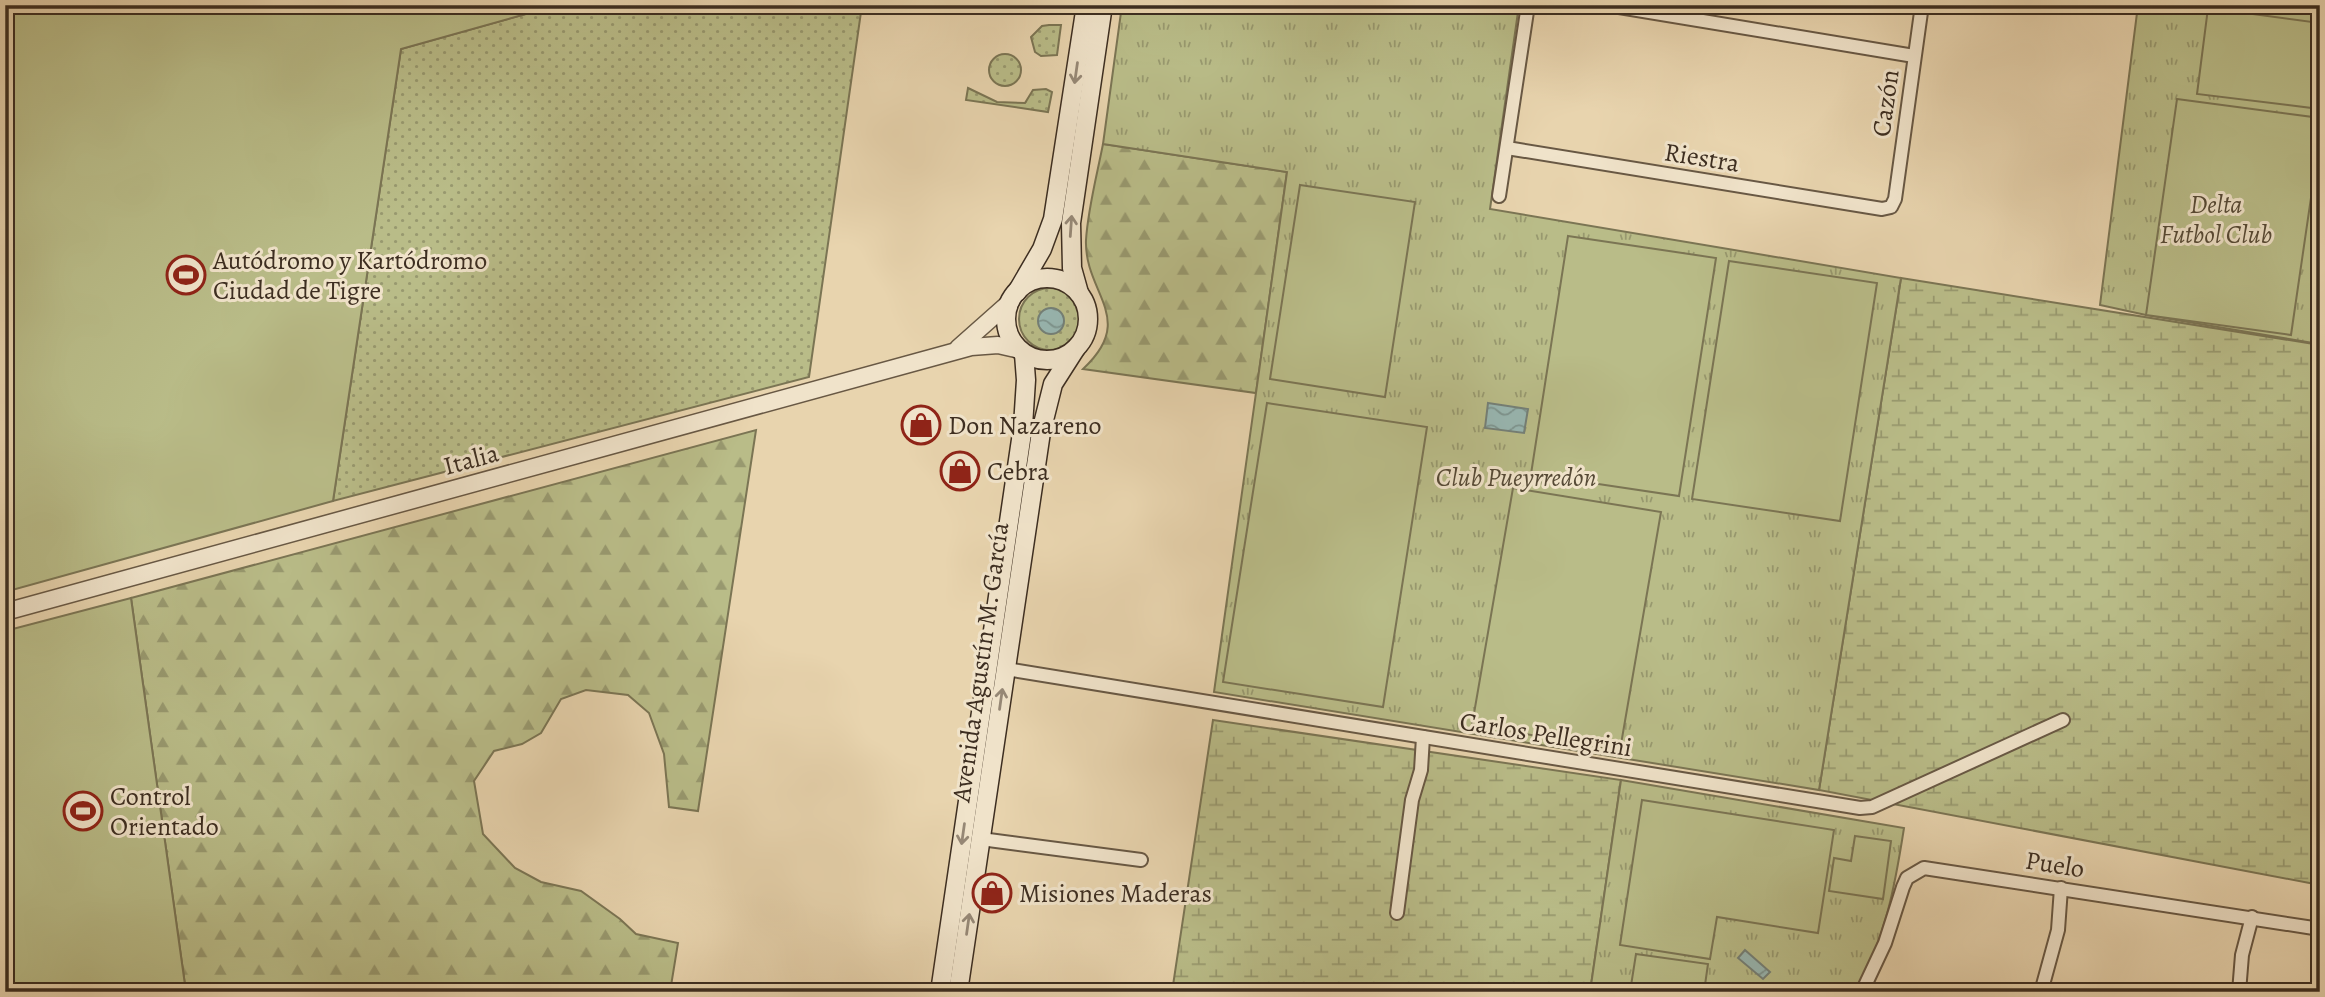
<svg xmlns="http://www.w3.org/2000/svg" width="2325" height="997" viewBox="0 0 2325 997" font-family="Alegreya,serif">
	<defs>
		<pattern id="grass-dots" width="8" height="8" patternUnits="userSpaceOnUse" patternTransform="scale(1.75)"><rect width="8" height="8" fill="#b9bc88"/><path d="M2 2h.1M6 6h.1" fill="none" stroke="#98996f" stroke-width="1.8" stroke-linecap="round"/></pattern>
		<pattern id="forest-firs" width="22" height="20" patternUnits="userSpaceOnUse" patternTransform="scale(1.75)"><rect width="22" height="20" fill="#b9bc88"/><path d="M5 1l3.5 6h-7zM16 11l3.5 6h-7z" fill="#98996f"/></pattern>
		<pattern id="wetland-marsh" width="20" height="14" patternUnits="userSpaceOnUse" patternTransform="scale(1.75)"><rect width="20" height="14" fill="#b9bc88"/><path d="M1 5h8M5 5V1M11 12h8M15 12V8" fill="none" stroke="#98996f"/></pattern>
		<pattern id="park-tufts" width="24" height="20" patternUnits="userSpaceOnUse" patternTransform="scale(1.75)"><rect width="24" height="20" fill="#b9bc88"/><path d="M3 7l-1-3M5 7V3M7 7l1-3M15 17l-1-3M17 17v-4M19 17l1-3" fill="none" stroke="#98996f"/></pattern>
		<pattern id="water-waves" width="16" height="10" patternUnits="userSpaceOnUse" patternTransform="scale(1.75)"><rect width="16" height="10" fill="#98b7b2"/><path d="M0 5q4-4 8 0t8 0" fill="none" stroke="#7d9590"/></pattern>
	</defs>
	<rect width="100%" height="100%" fill="#e8d4ae"/>
	<filter id="stains"><feTurbulence type="fractalNoise" baseFrequency=".00286" numOctaves="4"/><feColorMatrix values="0 0 0 0 .2 0 0 0 0 .09 0 0 0 0 .02 0 0 0 .5 -.17"/></filter>
	<radialGradient id="worn" r=".72"><stop offset=".6" stop-color="#630" stop-opacity="0"/><stop offset="1" stop-color="#630" stop-opacity=".3"/></radialGradient>
	<g fill="url(#grass-dots)" stroke="#7b7554" stroke-width="2">
		<path d="M558,5H862L809,377L333,501L401,49Z"/>
		<path d="M1049,25H1061L1057,55L1041,56L1035,52L1031,37L1042,26Z"/>
		<circle cx="1005" cy="70" r="16"/>
		<path d="M968,88L997,102L1025,103L1033,90L1046,89L1052,92L1048,112L966,100Z"/>
		<circle cx="1050" cy="319" r="31"/>
	</g>
	<g fill="url(#forest-firs)" stroke="#7b7554" stroke-width="2">
		<path d="M1103,144L1287,172L1256,393L1083,369C1138,318 1084,294 1086,240C1088,208 1097,175 1103,144Z"/>
		<path d="M756,430L698,811L669,807L664,754L649,713L628,695L586,690L561,699L541,733L522,744L494,751L474,781L483,834L515,868L541,882L581,891L620,919L636,934L678,943L670,992H186L131,598Z"/>
	</g>
	<g fill="url(#wetland-marsh)" stroke="#7b7554" stroke-width="2">
		<path d="M1901,278L2320,345V885L1819,790Z"/>
		<path d="M1213,720L1621,780L1590,992H1172Z"/>
	</g>
	<g fill="url(#park-tufts)" stroke="#7b7554" stroke-width="2">
		<path d="M1122,5H1519L1490,209L1901,278L1819,790L1214,692L1287,172L1103,144Z"/>
		<path d="M2138,5H2320V297L2313,343L2146,315L2100,305Z"/>
		<path d="M1621,780L1904,828C1895,886 1885,941 1855,992H1590Z"/>
	</g>
	<g fill="#b9bc88" stroke="#7b7554" stroke-width="2">
		<path d="M5,5H558L401,49L333,501L5,592Z"/>
		<path d="M2208,8L2320,23V109L2197,94Z"/>
		<path d="M2177,99L2320,118V136L2291,335L2146,315Z"/>
		<path d="M1300,185L1415,202L1385,397L1270,379Z"/>
		<path d="M1568,236L1716,258L1679,496L1531,474Z"/>
		<path d="M1729,261L1877,283L1840,521L1692,499Z"/>
		<path d="M1267,403L1427,427L1383,707L1223,682Z"/>
		<path d="M1513,488L1661,512L1620,750L1472,725Z"/>
		<path d="M131,598L186,992H5V631Z"/>
		<path d="M1642,800L1834,830L1818,933L1717,917L1710,959L1620,945Z"/>
		<path d="M1855,836L1891,841L1883,899L1829,891L1834,858L1851,861Z"/>
		<path d="M1636,954L1708,964L1704,992H1630Z"/>
	</g>
	<g fill="url(#water-waves)" stroke="#748078" stroke-width="2">
		<circle cx="1051" cy="321" r="13"/>
		<path d="M1488,403L1528,409L1524,433L1485,428Z"/>
		<path d="M1745,950L1770,972L1763,979L1738,958Z"/>
	</g>
	<g fill="none" stroke-linecap="round" stroke-linejoin="round">
		<defs>
			<g id="minor">
				<path d="M1607,5L1914,56"/>
				<path d="M1507,148L1882,209L1891,207L1895,199L1922,5"/>
				<path d="M1499,196L1528,5"/>
				<path d="M1006,669L1860,808L1872,807L2063,720"/>
				<path d="M981,839L1141,860"/>
				<path d="M1397,913L1412,800L1421,770L1423,737"/>
				<path d="M1862,992L1885,943L1903,887L1907,878L1924,868L2320,929"/>
				<path d="M2041,992L2058,930L2061,888"/>
				<path d="M2239,992L2242,955L2252,917"/>
			</g>
			<g id="tertiary">
				<path d="M958,348L1011,301"/>
				<path d="M5,612L971,347L998,345L1020,350"/>
			</g>
			<g id="secondary">
				<circle cx="1047" cy="319" r="41"/>
				<path d="M1017,292L1042,249L1053,219L1086,5"/>
				<path d="M1079,293L1072,268L1071,223L1103,5"/>
				<path d="M940,992L1023,426L1026,380L1024,354"/>
				<path d="M958,992L1041,432L1053,384L1076,348"/>
			</g>
		</defs>
		<use href="#minor" stroke="#685844" stroke-width="16"/>
		<use href="#tertiary" stroke="#685844" stroke-width="19"/>
		<use href="#secondary" stroke="#3d2e21" stroke-width="21"/>
		<use href="#minor" stroke="#f0e3ca" stroke-width="12"/>
		<use href="#tertiary" stroke="#f0e3ca" stroke-width="16"/>
		<use href="#secondary" stroke="#f0e3ca" stroke-width="18"/>
	</g>
	<defs><path id="oneway-shaft" d="M-6 0H5M1.5-3L5.5 0L1.5 3" fill="none" stroke-width="1.6" stroke-linecap="round" stroke-linejoin="round" transform="scale(1.75)"/></defs>
	<g stroke="#968876">
		<use href="#oneway-shaft" transform="translate(1076 73) rotate(98)"/>
		<use href="#oneway-shaft" transform="translate(1071 226) rotate(-86)"/>
		<use href="#oneway-shaft" transform="translate(1001 699) rotate(-82)"/>
		<use href="#oneway-shaft" transform="translate(963 834) rotate(98)"/>
		<use href="#oneway-shaft" transform="translate(968 924) rotate(-82)"/>
	</g>
	<defs>
		<symbol id="stadium-ring" viewBox="-11 -11 22 22"><circle r="9.5" fill="#f0e3ca" stroke="#8f2418" stroke-width="1.5"/><path d="M0-5a6.5 5 0 1 0 0 10a6.5 5 0 1 0 0-10ZM-3.5-1.8h7v3.6h-7Z" fill="#8f2418"/></symbol>
		<symbol id="shop-ring" viewBox="-11 -11 22 22"><circle r="9.5" fill="#f0e3ca" stroke="#8f2418" stroke-width="1.5"/><path d="M-5-2.5h2.3a2.7 3.5 0 0 1 5.4 0H5L5.5 6h-11ZM-1.5-2.5h3a1.5 2.3 0 0 0-3 0Z" fill="#8f2418"/></symbol>
	</defs>
	<g fill-rule="evenodd">
		<use href="#stadium-ring" x="164" y="253" width="44" height="44"/>
		<use href="#shop-ring" x="899" y="403" width="44" height="44"/>
		<use href="#shop-ring" x="938" y="449" width="44" height="44"/>
		<use href="#stadium-ring" x="61" y="789" width="44" height="44"/>
		<use href="#shop-ring" x="970" y="871" width="44" height="44"/>
	</g>
	<g text-anchor="middle" stroke-width="6" stroke-linejoin="round" paint-order="stroke">
		<g font-size="26" fill="#3d2e21" stroke="#f0e3ca">
			<text transform="translate(1885 103) rotate(-82)" y="9">Cazón</text>
			<text transform="translate(1702 157) rotate(9)" y="9">Riestra</text>
			<text transform="translate(471 459) rotate(-15)" y="9">Italia</text>
			<text transform="translate(980 662) rotate(-82)" y="9">Avenida Agustín M. García</text>
			<text transform="translate(1546 734) rotate(9)" y="9">Carlos Pellegrini</text>
			<text transform="translate(2055 864) rotate(9)" y="9">Puelo</text>
		</g>
		<g font-size="26" font-style="italic" fill="#564a36" stroke="#f0e3ca">
			<text x="2216" y="213">Delta<tspan x="2216" dy="30">Futbol Club</tspan></text>
			<text x="1516" y="486">Club Pueyrredón</text>
		</g>
		<g font-size="26" fill="#3d2e21" stroke="#f0e3ca" text-anchor="start">
			<text x="213" y="269">Autódromo y Kartódromo<tspan x="213" dy="30">Ciudad de Tigre</tspan></text>
			<text x="948" y="434">Don Nazareno</text>
			<text x="987" y="480">Cebra</text>
			<text x="110" y="805">Control<tspan x="110" dy="30">Orientado</tspan></text>
			<text x="1019" y="902">Misiones Maderas</text>
		</g>
	</g>
	<rect width="2325" height="997" fill="none" stroke="#e8d4ae" stroke-width="28"/>
	<rect x="7" y="7" width="2311" height="983" fill="none" stroke="#3d2e21" stroke-width="3.5"/>
	<rect x="14" y="14" width="2297" height="969" fill="none" stroke="#3d2e21" stroke-width="2"/>
	<rect width="100%" height="100%" filter="url(#stains)"/>
	<rect width="100%" height="100%" fill="url(#worn)"/>
</svg>
